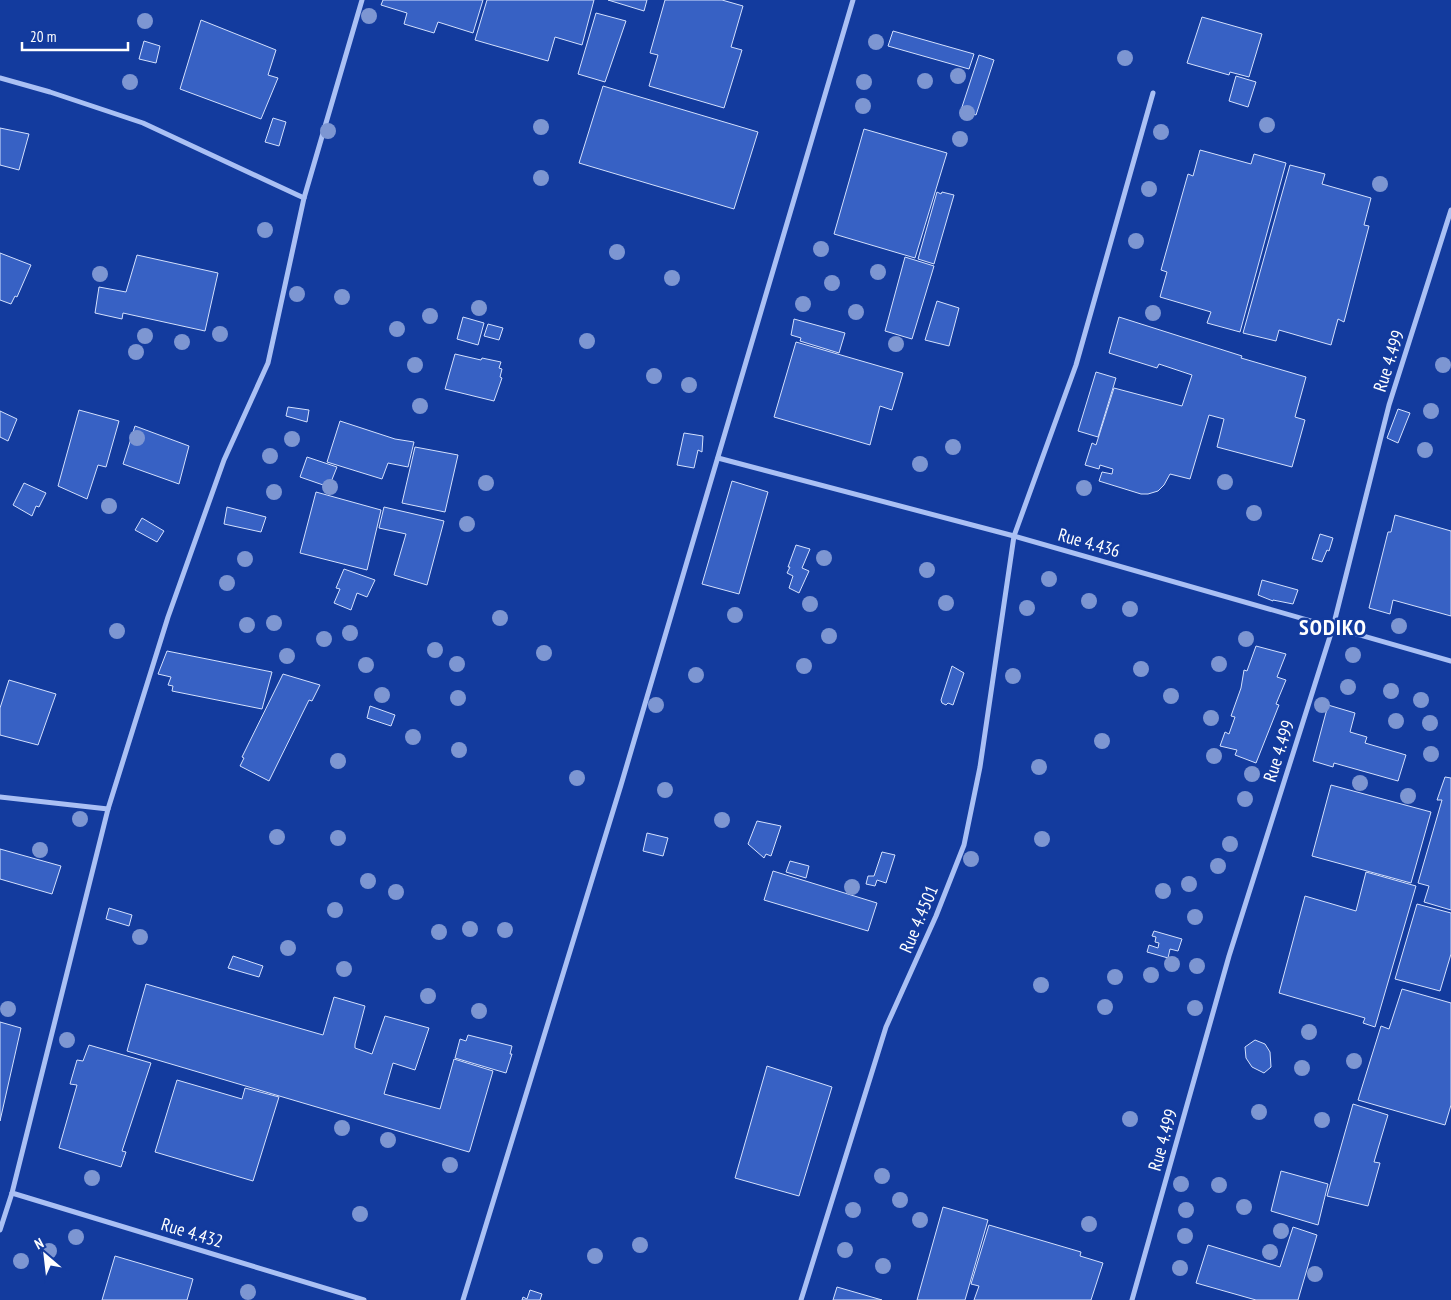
<svg xmlns="http://www.w3.org/2000/svg" width="1451" height="1300" viewBox="0 0 1451 1300" font-family="'PT Sans Narrow',sans-serif">
	<rect width="100%" height="100%" fill="#133b9e"/>
	<g fill="#3761c4" stroke="#d3e0fd">
		<path d="M383,0H483L473,33L438,22L434,33L404,24L407,13L381,5Z"/>
		<path d="M487,0H594L582,45L555,37L548,61L475,40Z"/>
		<path d="M608,0H647L644,11Z"/>
		<path d="M665,0H722L743,6L731,47L742,50L724,108L649,86L658,55L650,53Z"/>
		<path d="M596,13L626,21L605,82L578,74Z"/>
		<path d="M1202,17L1262,34L1249,77L1230,72L1229,75L1187,63Z"/>
		<path d="M201,20L276,50L268,75L278,78L261,119L180,89Z"/>
		<path d="M893,31L974,54L969,69L888,46Z"/>
		<path d="M144,41L160,46L156,63L139,59Z"/>
		<path d="M979,55L994,60L976,115L961,110Z"/>
		<path d="M1236,76L1256,82L1248,107L1229,101Z"/>
		<path d="M603,86L758,132L734,209L579,163Z"/>
		<path d="M273,118L286,122L279,146L265,142Z"/>
		<path d="M0,128L29,134L19,170L0,165Z"/>
		<path d="M864,129L947,153L915,258L834,234Z"/>
		<path d="M1200,150L1251,164L1254,154L1286,163L1240,332L1207,323L1211,312L1160,297L1167,272L1161,270L1188,174L1193,176Z"/>
		<path d="M1290,165L1325,174L1322,184L1371,198L1364,225L1369,226L1344,322L1338,319L1331,345L1279,330L1276,341L1243,333Z"/>
		<path d="M937,192L941,194L942,192L954,195L934,264L918,259Z"/>
		<path d="M0,253L31,265L17,297L15,296L11,304L0,300Z"/>
		<path d="M137,255L218,273L205,331L123,313L122,319L95,313L99,287L126,292Z"/>
		<path d="M905,257L934,266L912,339L885,331Z"/>
		<path d="M937,301L959,308L949,346L925,340Z"/>
		<path d="M463,317L484,323L478,345L457,339Z"/>
		<path d="M1119,317L1242,356L1241,358L1306,377L1295,417L1305,420L1292,467L1217,447L1224,419L1209,415L1190,479L1170,474L1164,485L1158,491L1148,494H1141L1099,481L1102,472L1112,474L1113,469L1100,465L1099,469L1085,465L1092,443L1096,445L1114,388L1182,406L1192,375L1159,364L1157,368L1109,353Z"/>
		<path d="M794,319L845,333L839,353L800,341L801,338L791,335Z"/>
		<path d="M488,324L503,328L499,340L484,336Z"/>
		<path d="M796,342L903,373L892,410L880,406L870,445L774,417Z"/>
		<path d="M455,354L481,360L482,358L501,362L499,368L502,369L500,377L502,378L494,401L445,389Z"/>
		<path d="M1096,372L1116,378L1098,437L1078,431Z"/>
		<path d="M288,407L309,410L307,422L286,416Z"/>
		<path d="M1398,409L1410,413L1398,443L1387,438Z"/>
		<path d="M79,410L119,421L106,467L98,465L87,499L58,486Z"/>
		<path d="M0,411L17,419L8,441L0,437Z"/>
		<path d="M340,421L395,439L414,442L408,467L388,463L382,479L327,462Z"/>
		<path d="M135,426L189,446L179,484L123,464Z"/>
		<path d="M684,433L703,436L702,452L698,450L694,468L677,465Z"/>
		<path d="M415,447L458,455L445,512L402,503Z"/>
		<path d="M307,457L337,467L329,487L300,477Z"/>
		<path d="M732,481L768,492L739,594L702,584Z"/>
		<path d="M24,483L46,493L39,507L36,506L32,516L13,505Z"/>
		<path d="M316,492L381,510L367,570L300,553Z"/>
		<path d="M227,507L266,517L261,532L224,524Z"/>
		<path d="M384,507L444,521L427,585L394,575L406,534L379,528Z"/>
		<path d="M1395,515L1451,531V616L1393,600L1390,614L1369,608L1388,532H1391Z"/>
		<path d="M142,518L164,531L157,542L135,530Z"/>
		<path d="M1320,534L1333,538L1329,551L1327,550L1322,562L1312,559Z"/>
		<path d="M796,545L810,549L802,568L809,571L799,593L789,588L793,576L787,573L790,567H788Z"/>
		<path d="M344,569L375,580L367,597L357,593L351,610L334,603L340,589L336,588Z"/>
		<path d="M1262,580L1298,590L1293,604L1273,600V601L1258,595Z"/>
		<path d="M1256,646L1286,654L1277,677L1286,680L1276,704L1279,705L1256,763L1235,755L1237,750L1220,746L1225,732L1229,734L1235,717L1231,716L1241,688L1244,670L1247,671Z"/>
		<path d="M167,651L272,672L262,709L172,691L173,686L168,685L171,677L158,674Z"/>
		<path d="M952,666L964,673L953,705L948,703L946,705L942,703L941,700Z"/>
		<path d="M283,674L320,685L312,701L309,700L269,781L240,766L244,758L242,757Z"/>
		<path d="M9,680L56,694L38,745L0,735V708Z"/>
		<path d="M1328,705L1355,713L1350,732L1367,737L1365,743L1406,755L1398,781L1334,763L1333,767L1313,761Z"/>
		<path d="M370,706L395,715L391,726L367,718Z"/>
		<path d="M1445,777L1451,778V910L1424,902L1429,886L1418,883L1442,800H1437Z"/>
		<path d="M1331,785L1431,812L1411,883L1312,856Z"/>
		<path d="M757,821L781,826L771,856L766,854L764,858L748,844Z"/>
		<path d="M647,833L668,838L663,856L643,851Z"/>
		<path d="M0,849L61,866L52,894L0,879Z"/>
		<path d="M882,852L895,855L886,883L877,880L875,886L866,884L868,876H874Z"/>
		<path d="M790,861L809,866L806,878L786,872Z"/>
		<path d="M773,871L877,903L868,931L764,900Z"/>
		<path d="M1366,872L1416,886L1375,1027L1363,1023L1365,1018L1279,993L1305,896L1356,911Z"/>
		<path d="M1417,904L1451,913V954L1440,991L1395,979Z"/>
		<path d="M109,908L132,915L129,926L106,919Z"/>
		<path d="M1154,931L1182,939L1178,951L1170,949L1168,958L1147,952L1149,945L1158,948L1159,943L1155,942L1156,937L1152,936Z"/>
		<path d="M233,956L263,966L259,977L228,968Z"/>
		<path d="M146,984L323,1035L334,997L365,1006L355,1044V1048L372,1054L385,1016L429,1028L415,1070L393,1063L384,1094L440,1109L454,1059L493,1071L470,1150L469,1152L127,1051Z"/>
		<path d="M1402,989L1451,1003V1105L1445,1125L1358,1100L1381,1026L1389,1029Z"/>
		<path d="M0,1022L21,1028L0,1121Z"/>
		<path d="M468,1035L512,1046L510,1054H512L506,1073L455,1058L460,1039L466,1041Z"/>
		<path d="M1255,1040L1265,1044L1270,1052L1271,1067L1264,1073L1252,1067L1246,1058L1245,1047Z"/>
		<path d="M89,1045L151,1063L122,1151L126,1152L121,1167L59,1148L77,1085L70,1084L77,1060L83,1061Z"/>
		<path d="M767,1066L832,1087L799,1196L735,1178Z"/>
		<path d="M177,1080L242,1099L245,1088L279,1097L253,1181L155,1152Z"/>
		<path d="M1353,1104L1388,1115L1374,1162L1380,1163L1368,1206L1327,1196Z"/>
		<path d="M1281,1171L1328,1184L1318,1225L1271,1211Z"/>
		<path d="M943,1207L988,1220L965,1300H917Z"/>
		<path d="M989,1225L1081,1252L1080,1256L1103,1263L1091,1300H974L979,1286L971,1284Z"/>
		<path d="M1293,1227L1317,1235L1298,1300H1256L1196,1283L1208,1245L1280,1267Z"/>
		<path d="M115,1256L193,1279L187,1300H102Z"/>
		<path d="M837,1287L882,1300H833Z"/>
		<path d="M530,1290L542,1294L540,1300H522L523,1297L527,1299Z"/>
	</g>
	<g fill="none" stroke-linecap="round" stroke-linejoin="round">
		<g stroke="#aac0f4" stroke-width="5">
			<path d="M0,78L50,92L143,123L304,198"/>
			<path d="M718,458L1014,536L1451,661"/>
			<path d="M0,797L108,809"/>
			<path d="M12,1193L364,1300"/>
			<path d="M0,1230L12,1193L108,809L168,617L224,460L268,363L304,198L362,0"/>
			<path d="M463,1300L621,785L853,0"/>
			<path d="M801,1300L886,1027L936,916L964,845L980,767L1014,536L1076,365L1153,93"/>
			<path d="M1132,1300L1229,956L1333,627L1389,405L1451,210"/>
		</g>
	</g>
	<g fill="#7d96d2">
		<circle cx="369" cy="16" r="8"/>
		<circle cx="145" cy="21" r="8"/>
		<circle cx="876" cy="42" r="8"/>
		<circle cx="1125" cy="58" r="8"/>
		<circle cx="958" cy="76" r="8"/>
		<circle cx="925" cy="81" r="8"/>
		<circle cx="130" cy="82" r="8"/>
		<circle cx="864" cy="82" r="8"/>
		<circle cx="863" cy="106" r="8"/>
		<circle cx="967" cy="113" r="8"/>
		<circle cx="1267" cy="125" r="8"/>
		<circle cx="541" cy="127" r="8"/>
		<circle cx="328" cy="131" r="8"/>
		<circle cx="1161" cy="132" r="8"/>
		<circle cx="960" cy="139" r="8"/>
		<circle cx="541" cy="178" r="8"/>
		<circle cx="1380" cy="184" r="8"/>
		<circle cx="1149" cy="189" r="8"/>
		<circle cx="265" cy="230" r="8"/>
		<circle cx="1136" cy="241" r="8"/>
		<circle cx="821" cy="249" r="8"/>
		<circle cx="617" cy="252" r="8"/>
		<circle cx="878" cy="272" r="8"/>
		<circle cx="100" cy="274" r="8"/>
		<circle cx="672" cy="278" r="8"/>
		<circle cx="832" cy="283" r="8"/>
		<circle cx="297" cy="294" r="8"/>
		<circle cx="342" cy="297" r="8"/>
		<circle cx="803" cy="304" r="8"/>
		<circle cx="479" cy="308" r="8"/>
		<circle cx="856" cy="312" r="8"/>
		<circle cx="1153" cy="313" r="8"/>
		<circle cx="430" cy="316" r="8"/>
		<circle cx="397" cy="329" r="8"/>
		<circle cx="220" cy="334" r="8"/>
		<circle cx="145" cy="336" r="8"/>
		<circle cx="587" cy="341" r="8"/>
		<circle cx="182" cy="342" r="8"/>
		<circle cx="896" cy="344" r="8"/>
		<circle cx="136" cy="352" r="8"/>
		<circle cx="415" cy="365" r="8"/>
		<circle cx="1443" cy="365" r="8"/>
		<circle cx="654" cy="376" r="8"/>
		<circle cx="689" cy="385" r="8"/>
		<circle cx="420" cy="406" r="8"/>
		<circle cx="1431" cy="411" r="8"/>
		<circle cx="137" cy="438" r="8"/>
		<circle cx="292" cy="439" r="8"/>
		<circle cx="953" cy="447" r="8"/>
		<circle cx="1425" cy="450" r="8"/>
		<circle cx="270" cy="456" r="8"/>
		<circle cx="920" cy="464" r="8"/>
		<circle cx="1225" cy="482" r="8"/>
		<circle cx="486" cy="483" r="8"/>
		<circle cx="330" cy="487" r="8"/>
		<circle cx="1084" cy="488" r="8"/>
		<circle cx="274" cy="492" r="8"/>
		<circle cx="109" cy="506" r="8"/>
		<circle cx="1254" cy="513" r="8"/>
		<circle cx="467" cy="524" r="8"/>
		<circle cx="824" cy="558" r="8"/>
		<circle cx="245" cy="559" r="8"/>
		<circle cx="927" cy="570" r="8"/>
		<circle cx="1049" cy="579" r="8"/>
		<circle cx="227" cy="583" r="8"/>
		<circle cx="1089" cy="601" r="8"/>
		<circle cx="946" cy="603" r="8"/>
		<circle cx="810" cy="604" r="8"/>
		<circle cx="1027" cy="608" r="8"/>
		<circle cx="1130" cy="609" r="8"/>
		<circle cx="735" cy="615" r="8"/>
		<circle cx="500" cy="618" r="8"/>
		<circle cx="274" cy="623" r="8"/>
		<circle cx="247" cy="625" r="8"/>
		<circle cx="1399" cy="626" r="8"/>
		<circle cx="117" cy="631" r="8"/>
		<circle cx="350" cy="633" r="8"/>
		<circle cx="829" cy="636" r="8"/>
		<circle cx="324" cy="639" r="8"/>
		<circle cx="1246" cy="639" r="8"/>
		<circle cx="435" cy="650" r="8"/>
		<circle cx="544" cy="653" r="8"/>
		<circle cx="1353" cy="655" r="8"/>
		<circle cx="287" cy="656" r="8"/>
		<circle cx="457" cy="664" r="8"/>
		<circle cx="1219" cy="664" r="8"/>
		<circle cx="366" cy="665" r="8"/>
		<circle cx="804" cy="666" r="8"/>
		<circle cx="1141" cy="669" r="8"/>
		<circle cx="696" cy="675" r="8"/>
		<circle cx="1013" cy="676" r="8"/>
		<circle cx="1348" cy="687" r="8"/>
		<circle cx="1391" cy="691" r="8"/>
		<circle cx="382" cy="695" r="8"/>
		<circle cx="1171" cy="696" r="8"/>
		<circle cx="458" cy="698" r="8"/>
		<circle cx="1421" cy="700" r="8"/>
		<circle cx="656" cy="705" r="8"/>
		<circle cx="1322" cy="705" r="8"/>
		<circle cx="1211" cy="718" r="8"/>
		<circle cx="1396" cy="721" r="8"/>
		<circle cx="1430" cy="723" r="8"/>
		<circle cx="413" cy="737" r="8"/>
		<circle cx="1102" cy="741" r="8"/>
		<circle cx="459" cy="750" r="8"/>
		<circle cx="1431" cy="754" r="8"/>
		<circle cx="1214" cy="756" r="8"/>
		<circle cx="338" cy="761" r="8"/>
		<circle cx="1039" cy="767" r="8"/>
		<circle cx="1252" cy="774" r="8"/>
		<circle cx="577" cy="778" r="8"/>
		<circle cx="1360" cy="783" r="8"/>
		<circle cx="665" cy="790" r="8"/>
		<circle cx="1408" cy="796" r="8"/>
		<circle cx="1245" cy="799" r="8"/>
		<circle cx="80" cy="819" r="8"/>
		<circle cx="722" cy="820" r="8"/>
		<circle cx="277" cy="837" r="8"/>
		<circle cx="338" cy="838" r="8"/>
		<circle cx="1042" cy="839" r="8"/>
		<circle cx="1230" cy="844" r="8"/>
		<circle cx="40" cy="850" r="8"/>
		<circle cx="971" cy="859" r="8"/>
		<circle cx="1218" cy="866" r="8"/>
		<circle cx="368" cy="881" r="8"/>
		<circle cx="1189" cy="884" r="8"/>
		<circle cx="852" cy="887" r="8"/>
		<circle cx="1163" cy="891" r="8"/>
		<circle cx="396" cy="892" r="8"/>
		<circle cx="335" cy="910" r="8"/>
		<circle cx="1195" cy="917" r="8"/>
		<circle cx="470" cy="929" r="8"/>
		<circle cx="505" cy="930" r="8"/>
		<circle cx="439" cy="932" r="8"/>
		<circle cx="140" cy="937" r="8"/>
		<circle cx="288" cy="948" r="8"/>
		<circle cx="1172" cy="964" r="8"/>
		<circle cx="1197" cy="966" r="8"/>
		<circle cx="344" cy="969" r="8"/>
		<circle cx="1151" cy="975" r="8"/>
		<circle cx="1115" cy="977" r="8"/>
		<circle cx="1041" cy="985" r="8"/>
		<circle cx="428" cy="996" r="8"/>
		<circle cx="1105" cy="1007" r="8"/>
		<circle cx="1195" cy="1008" r="8"/>
		<circle cx="8" cy="1009" r="8"/>
		<circle cx="479" cy="1011" r="8"/>
		<circle cx="1309" cy="1032" r="8"/>
		<circle cx="67" cy="1040" r="8"/>
		<circle cx="1354" cy="1061" r="8"/>
		<circle cx="1302" cy="1068" r="8"/>
		<circle cx="1259" cy="1112" r="8"/>
		<circle cx="1130" cy="1119" r="8"/>
		<circle cx="1322" cy="1120" r="8"/>
		<circle cx="342" cy="1128" r="8"/>
		<circle cx="388" cy="1140" r="8"/>
		<circle cx="450" cy="1165" r="8"/>
		<circle cx="882" cy="1176" r="8"/>
		<circle cx="92" cy="1178" r="8"/>
		<circle cx="1181" cy="1184" r="8"/>
		<circle cx="1219" cy="1185" r="8"/>
		<circle cx="900" cy="1200" r="8"/>
		<circle cx="1244" cy="1207" r="8"/>
		<circle cx="853" cy="1210" r="8"/>
		<circle cx="1186" cy="1210" r="8"/>
		<circle cx="360" cy="1214" r="8"/>
		<circle cx="920" cy="1220" r="8"/>
		<circle cx="1089" cy="1224" r="8"/>
		<circle cx="1281" cy="1231" r="8"/>
		<circle cx="1185" cy="1236" r="8"/>
		<circle cx="76" cy="1237" r="8"/>
		<circle cx="640" cy="1245" r="8"/>
		<circle cx="845" cy="1250" r="8"/>
		<circle cx="49" cy="1251" r="8"/>
		<circle cx="1270" cy="1252" r="8"/>
		<circle cx="595" cy="1256" r="8"/>
		<circle cx="21" cy="1261" r="8"/>
		<circle cx="883" cy="1266" r="8"/>
		<circle cx="1180" cy="1268" r="8"/>
		<circle cx="1315" cy="1274" r="8"/>
		<circle cx="248" cy="1292" r="8"/>
	</g>
	<g text-anchor="middle" stroke-width="5" stroke-linejoin="round" paint-order="stroke">
		<g font-size="18" fill="#fff" stroke="#133b9e">
			<text transform="translate(1389 361) rotate(-72)" y="6">Rue 4.499</text>
			<text transform="translate(1089 543) rotate(16)" y="6">Rue 4.436</text>
			<text transform="translate(1279 751) rotate(-72)" y="6">Rue 4.499</text>
			<text transform="translate(919 919) rotate(-67)" y="6">Rue 4.4501</text>
			<text transform="translate(1163 1140) rotate(-74)" y="6">Rue 4.499</text>
			<text transform="translate(192 1233) rotate(17)" y="6">Rue 4.432</text>
		</g>
		<g font-size="22" font-weight="bold" letter-spacing="1" fill="#fff" stroke="#133b9e">
			<text x="1333" y="635">SODIKO</text>
		</g>
	</g>
	<g transform="translate(45 1255) rotate(332)" stroke="#133b9e" stroke-width="4" paint-order="stroke">
	<path d="M0-4L9 19L0 12L-9 19Z" fill="#ffffff"/>
	<text y="-8" font-size="14" font-weight="bold" text-anchor="middle" fill="#ffffff">N</text>
	</g>
	<path d="M22 42v8h106v-8" fill="none" stroke="#ffffff" stroke-width="2.5"/>
	<text x="30" y="42" font-size="15" fill="#ffffff" stroke="#133b9e" stroke-width="4" paint-order="stroke">20 m</text>
</svg>
